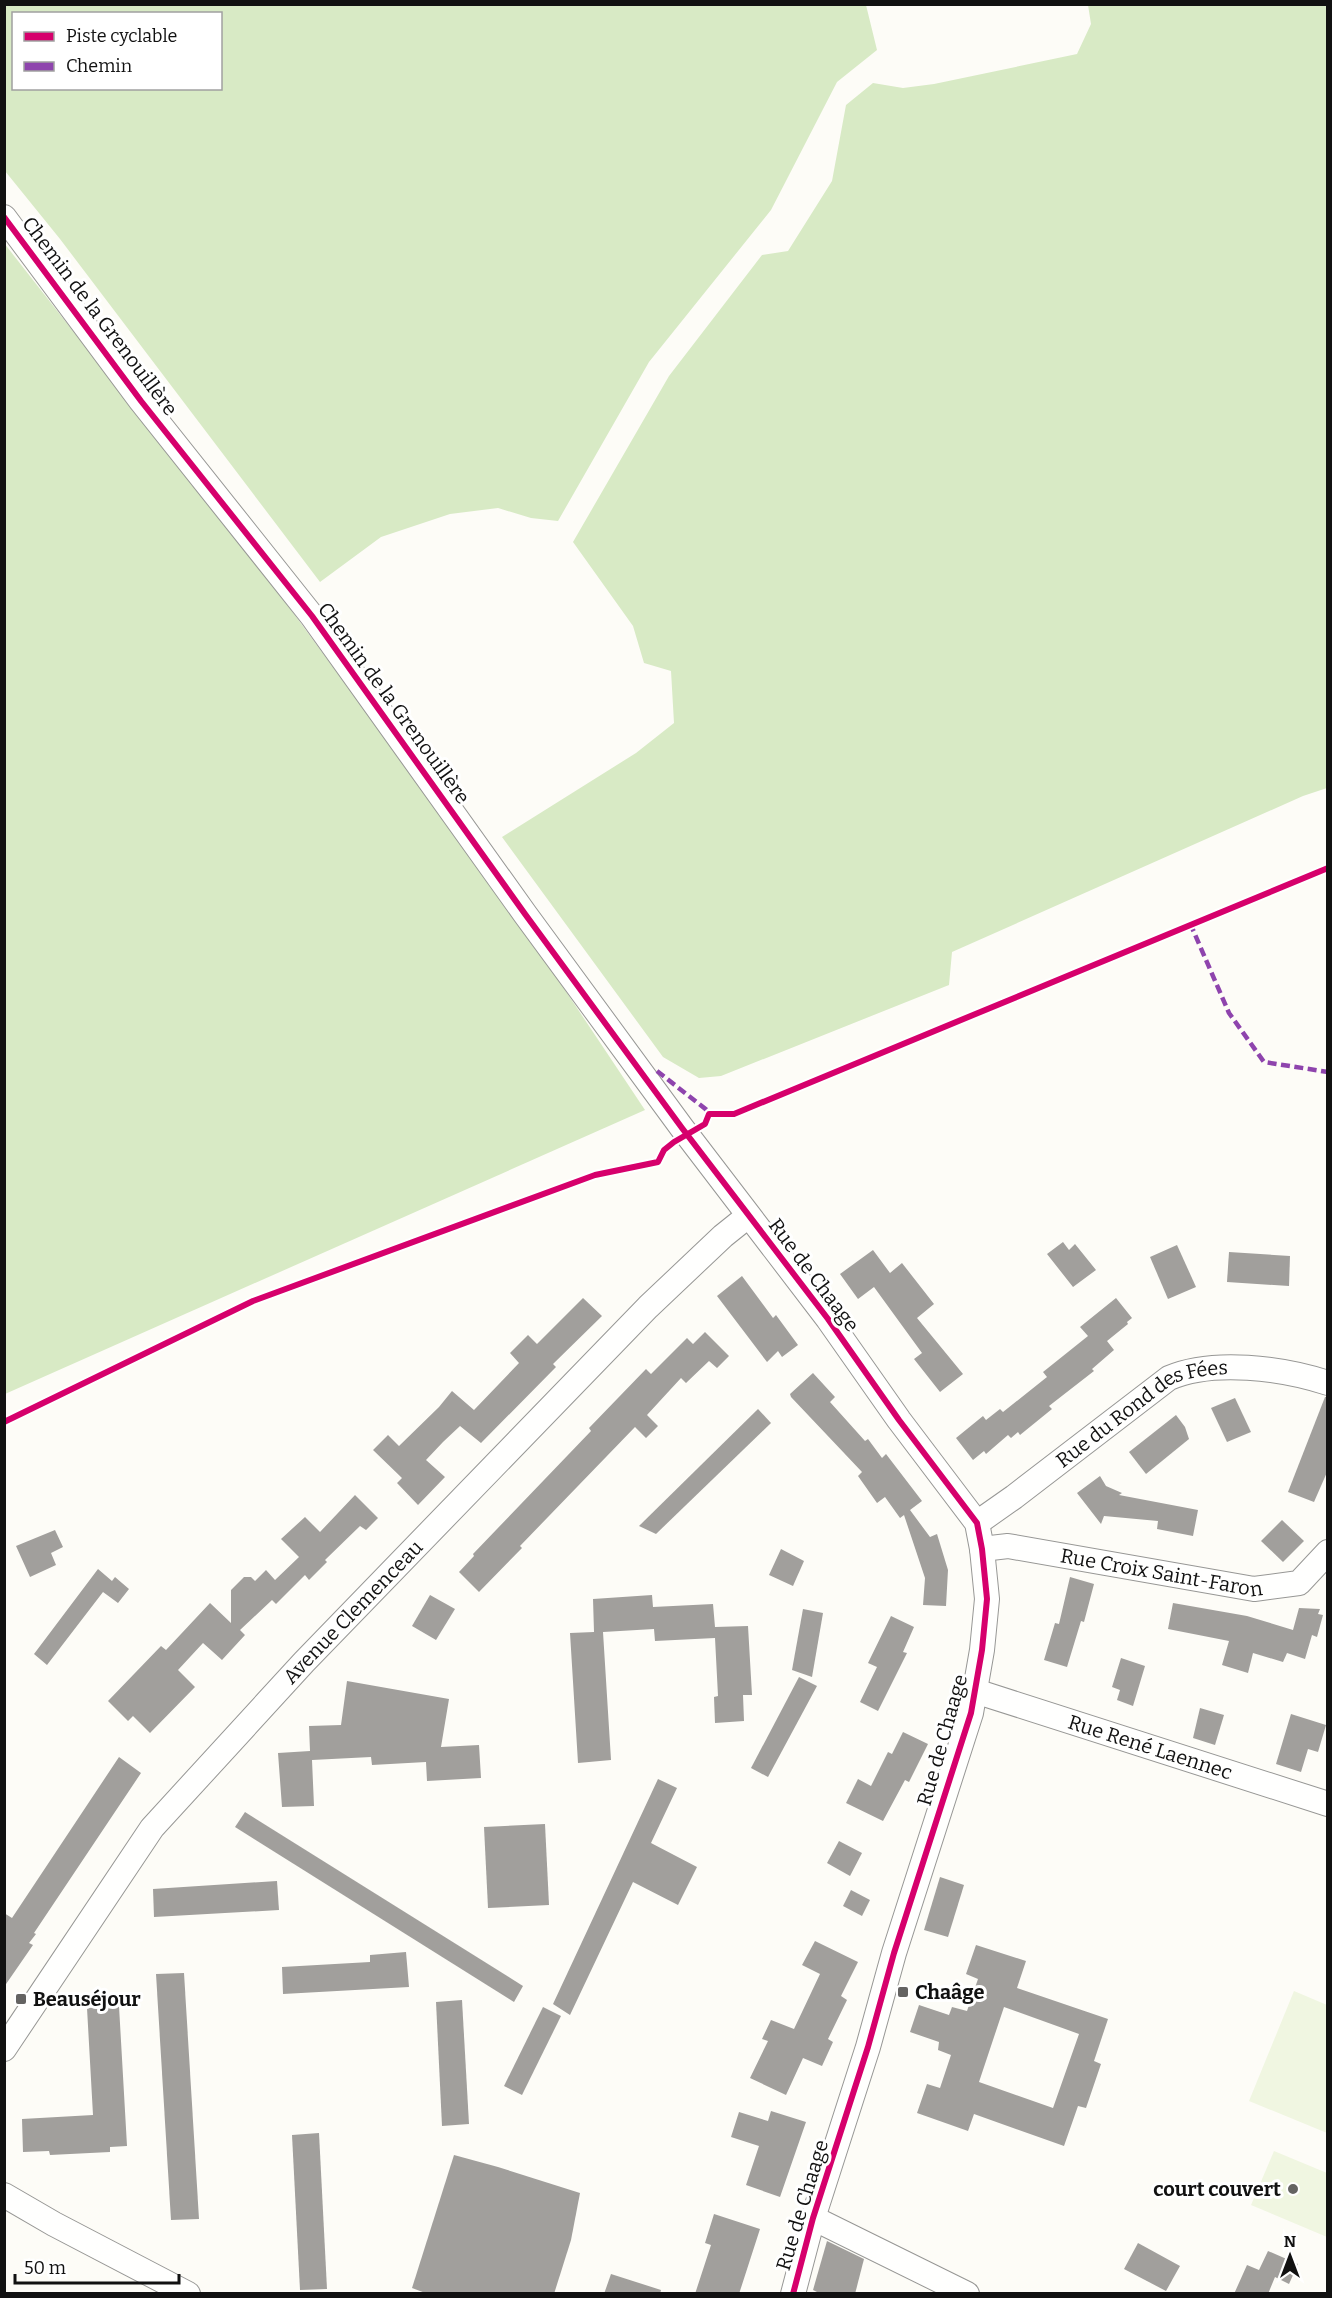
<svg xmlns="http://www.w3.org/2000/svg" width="1332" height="2298" viewBox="0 0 1332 2298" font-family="Bitter,serif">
	<rect width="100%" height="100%" fill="#fdfcf7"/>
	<g fill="#d8eac5" fill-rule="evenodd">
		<path d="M4,5H866L877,50L837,82L771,210L649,362L558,521L531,518L498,508L450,514L381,537L320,582L60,239L5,171ZM14,14H220V88H14Z"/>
		<path d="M1088,5H1327V788L1303,796L952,952L949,985L721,1076L699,1078L663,1057L502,837L636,753L674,723L671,671L644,663L633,626L573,542L669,376L762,255L788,251L832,181L846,105L873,83L903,88L934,84L1077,54L1091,24Z"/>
		<path d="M4,243L283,599L513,912L645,1110L5,1394Z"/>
	</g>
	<g fill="#f0f6e1">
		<path d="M1294,1991L1327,2005V2133L1249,2101Z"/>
		<path d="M1274,2151L1327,2173V2237L1251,2205Z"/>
	</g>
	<g fill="#a19f9c" fill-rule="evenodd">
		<path d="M1063,1242L1069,1250L1075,1244L1096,1270L1073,1287L1047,1254Z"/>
		<path d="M1177,1245L1196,1287L1168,1299L1150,1257Z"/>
		<path d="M873,1250L890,1273L902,1263L934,1304L917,1318L963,1374L940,1392L914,1359L922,1353L874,1287L858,1299L840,1274Z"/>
		<path d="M1229,1252L1290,1256L1289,1286L1227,1282Z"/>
		<path d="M742,1276L773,1318L776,1315L798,1345L782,1357L778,1351L767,1362L717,1296Z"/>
		<path d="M583,1298L602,1316L553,1364L556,1367L481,1443L460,1426L443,1442L426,1460L445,1477L418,1505L397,1483L402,1478L373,1450L388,1435L399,1446L439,1407L452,1391L474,1410L519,1363L510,1353L528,1335L537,1344Z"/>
		<path d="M1116,1298L1132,1318L1127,1322L1128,1324L1107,1341L1114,1350L1092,1369L1094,1371L1049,1406L1052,1409L1020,1435L1018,1432L1011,1438L1008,1435L986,1454L984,1451L973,1460L956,1438L983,1416L986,1420L1000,1409L1003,1412L1047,1377L1043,1372L1088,1336L1080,1327Z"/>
		<path d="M705,1332L729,1356L717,1368L709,1361L686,1383L681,1378L647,1415L658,1426L646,1438L635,1427L520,1546L522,1548L479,1592L459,1572L474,1556L473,1554L591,1431L589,1428L646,1369L651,1374L687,1338L693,1344Z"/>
		<path d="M813,1373L835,1397L830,1402L865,1441L868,1439L882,1458L886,1454L922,1501L910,1510L930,1537L937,1534L948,1570L946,1606L923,1605L925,1578L904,1515L900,1518L885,1497L877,1503L858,1476L862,1472L791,1397L790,1394Z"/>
		<path d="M1325,1397H1328V1470L1314,1502L1288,1492Z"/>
		<path d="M1235,1398L1251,1432L1227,1442L1211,1408Z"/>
		<path d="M758,1409L771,1423L656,1534L639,1526Z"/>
		<path d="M1176,1415L1185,1427L1189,1439L1146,1474L1129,1452Z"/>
		<path d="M1100,1476L1106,1486L1122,1493L1119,1495L1198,1510L1193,1536L1157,1529L1158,1521L1104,1516L1101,1524L1077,1493Z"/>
		<path d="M355,1495L378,1518L366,1530L360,1526L325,1560L327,1562L309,1580L305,1575L276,1604L272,1600L240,1630L245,1635L222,1660L203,1643L178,1670L195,1687L150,1733L133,1716L128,1721L108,1701L161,1646L166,1650L210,1603L231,1623V1590L244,1577H251L255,1581L266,1570L275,1580L299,1557L281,1539L305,1517L320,1532Z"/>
		<path d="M1282,1520L1304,1541L1283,1562L1261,1541Z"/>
		<path d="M55,1530L63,1547L51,1553L56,1565L30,1577L16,1546Z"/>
		<path d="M781,1549L804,1561L793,1586L769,1575Z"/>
		<path d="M98,1569L112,1581L115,1577L129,1589L118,1603L103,1592L47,1665L34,1654Z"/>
		<path d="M1070,1577L1094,1584L1084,1622L1081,1621L1067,1667L1044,1660L1055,1623L1059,1624Z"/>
		<path d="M430,1595L455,1609L436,1640L412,1626Z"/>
		<path d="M652,1595L653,1607L713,1604L715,1627L748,1626L752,1695H743L744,1721L715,1723L714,1697L718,1696L715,1638L655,1641L654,1629L603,1632L611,1760L578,1763L570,1633L594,1632L593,1599Z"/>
		<path d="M1173,1603L1247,1616L1293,1630L1299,1608L1320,1609L1318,1614L1323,1615L1317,1637L1312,1635L1305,1659L1287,1653L1283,1662L1253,1653L1248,1673L1222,1665L1229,1641L1168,1629Z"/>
		<path d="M803,1609L823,1613L812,1677L792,1670Z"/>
		<path d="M891,1616L914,1627L903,1652L907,1653L878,1711L860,1702L877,1667L868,1663Z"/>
		<path d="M1121,1658L1145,1666L1133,1706L1117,1700L1120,1690L1112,1687Z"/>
		<path d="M799,1677L817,1686L768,1777L751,1768Z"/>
		<path d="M347,1681L449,1699L441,1747L479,1745L481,1778L427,1781L426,1762L372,1765L371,1757L312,1760L314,1806L282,1807L278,1753L310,1751L309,1726L341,1725Z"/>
		<path d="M1200,1708L1224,1715L1215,1745L1193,1738Z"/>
		<path d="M1291,1714L1326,1725L1318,1752L1308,1749L1301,1772L1276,1764Z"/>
		<path d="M903,1732L928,1744L909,1782L905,1780L883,1821L846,1803L858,1779L871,1786L888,1752L892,1754Z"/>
		<path d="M119,1757L141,1773L34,1933L36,1934L29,1943L33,1945L4,1987V1913L12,1918Z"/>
		<path d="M658,1779L677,1788L651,1843L697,1867L678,1905L633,1882L570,2015L553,2004Z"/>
		<path d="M245,1812L523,1986L514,2002L235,1827Z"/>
		<path d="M545,1824L549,1905L488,1908L484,1827Z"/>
		<path d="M839,1841L862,1853L850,1876L827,1863Z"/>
		<path d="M940,1877L964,1885L948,1937L924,1930Z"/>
		<path d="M277,1881L279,1910L154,1917L153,1889Z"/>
		<path d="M851,1890L870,1900L862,1916L843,1906Z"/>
		<path d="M815,1941L858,1962L841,1996L847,2000L828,2039L833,2042L822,2066L803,2058L786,2095L750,2078L768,2041L762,2039L771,2020L794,2029L820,1974L802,1965Z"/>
		<path d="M976,1945L1026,1961L1017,1988L1108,2019L1094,2061L1101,2064L1086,2108L1078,2106L1064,2146L974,2114L968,2131L917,2113L927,2084L940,2088L951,2055L938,2050L939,2042L910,2032L919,2005L949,2015L952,2007L967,2011L978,1979L966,1974ZM1004,2007L1079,2034L1053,2108L979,2082Z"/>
		<path d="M406,1952L409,1987L283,1994L282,1967L370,1962V1955Z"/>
		<path d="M184,1973L199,2219L171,2220L156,1974Z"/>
		<path d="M462,2000L469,2124L442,2126L436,2002Z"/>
		<path d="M119,2006L127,2146L110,2147V2152L50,2155L49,2151L23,2152L22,2119L93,2115L87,2008Z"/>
		<path d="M543,2007L561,2016L522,2095L504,2086Z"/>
		<path d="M771,2111L806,2122L780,2197L746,2185L759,2146L731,2137L739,2112L768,2121Z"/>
		<path d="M319,2133L327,2289L300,2290L292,2135Z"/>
		<path d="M454,2155L498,2167L580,2193L571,2240L554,2294H428L412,2288Z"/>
		<path d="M714,2214L760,2229L739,2294H695L711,2245L705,2243Z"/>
		<path d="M827,2241L864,2259L855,2294H821L813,2290Z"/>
		<path d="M1138,2243L1180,2266L1166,2291L1124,2269Z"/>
		<path d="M1268,2251L1298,2264L1289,2284L1275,2277L1268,2294H1234L1247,2265L1259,2270Z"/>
		<path d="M611,2274L661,2290L660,2294H604Z"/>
	</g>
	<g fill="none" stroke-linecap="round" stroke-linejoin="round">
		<defs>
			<g id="minor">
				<path d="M4,217L141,401L312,616L525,914L682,1128L828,1319L899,1420L977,1523L982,1549L987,1599L982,1650L971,1713L894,1953L868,2047L813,2218L793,2294"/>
				<path id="s1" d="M977,1523L1014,1497L1169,1378C1213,1359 1282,1368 1328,1383"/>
				<path id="s2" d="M982,1549L1008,1546L1254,1589L1299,1583L1328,1552"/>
				<path id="s3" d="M975,1691L1328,1804"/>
				<path id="s4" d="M4,2049L152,1828L304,1662L648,1307L723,1236L748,1216"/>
				<path d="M4,2195L54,2224L188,2294"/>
				<path d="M813,2218L967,2294"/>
			</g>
		</defs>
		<use href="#minor" stroke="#979795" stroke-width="26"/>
		<use href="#minor" stroke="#fffffe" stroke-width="24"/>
		<g stroke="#8e44ad" stroke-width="4.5" stroke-dasharray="9 4.5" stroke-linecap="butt">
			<path d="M1190,923L1229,1013L1264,1062L1328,1072"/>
			<path d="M657,1071L708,1111L709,1114"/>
		</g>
		<defs>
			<g id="cycleway">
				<path d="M4,217L141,401L312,616L525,914L682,1128L828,1319L899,1420L977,1523L982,1549L987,1599L982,1650L971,1713L894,1953L868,2047L813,2218L793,2294"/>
				<path d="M4,1422L253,1301L595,1175L658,1162L664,1150L674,1142L705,1124L709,1114H734L1328,868"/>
			</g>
		</defs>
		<use href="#cycleway" stroke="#fff" stroke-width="10"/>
		<use href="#cycleway" stroke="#d6006c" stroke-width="6"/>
	</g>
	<g fill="#646362" stroke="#fff" stroke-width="2">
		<rect x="897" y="1986" width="12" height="12" rx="3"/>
		<rect x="15" y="1993" width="12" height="12" rx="3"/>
		<circle cx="1293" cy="2189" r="6"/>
	</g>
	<g text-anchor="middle" stroke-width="6" stroke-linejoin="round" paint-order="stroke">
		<g font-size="20" fill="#111" stroke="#fff">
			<text transform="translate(100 316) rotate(53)" y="7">Chemin de la Grenouillère</text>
			<text transform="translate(394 703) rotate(54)" y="7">Chemin de la Grenouillère</text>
			<text transform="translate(814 1275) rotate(53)" y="7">Rue de Chaage</text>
			<text dy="7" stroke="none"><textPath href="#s1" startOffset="201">Rue du Rond des Fées</textPath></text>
			<text dy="7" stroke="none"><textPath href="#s2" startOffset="182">Rue Croix Saint-Faron</textPath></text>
			<text dy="7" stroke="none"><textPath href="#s4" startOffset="561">Avenue Clemenceau</textPath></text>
			<text transform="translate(942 1740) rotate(-74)" y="7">Rue de Chaage</text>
			<text dy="7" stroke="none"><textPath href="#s3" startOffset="184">Rue René Laennec</textPath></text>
			<text transform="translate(802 2205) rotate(-73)" y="7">Rue de Chaage</text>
		</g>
		<g font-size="20" font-weight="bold" fill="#111" stroke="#fff" text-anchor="start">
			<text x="915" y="1999">Chaâge</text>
			<text x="33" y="2006">Beauséjour</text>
			<text x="1281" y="2196" text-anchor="end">court couvert</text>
		</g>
	</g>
	<rect width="1332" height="2298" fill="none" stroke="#111111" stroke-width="12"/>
	<rect x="12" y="12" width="210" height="78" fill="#ffffff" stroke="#a0a0a0" stroke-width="1.5"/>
	<rect x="24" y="32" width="30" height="9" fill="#d6006c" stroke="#a0a0a0" stroke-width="1.5"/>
	<text x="66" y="42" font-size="18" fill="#111111">Piste cyclable</text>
	<rect x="24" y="62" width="30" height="9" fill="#8e44ad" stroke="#a0a0a0" stroke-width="1.5"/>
	<text x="66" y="72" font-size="18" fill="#111111">Chemin</text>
	<g transform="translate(1290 2256)" stroke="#ffffff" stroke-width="4.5" paint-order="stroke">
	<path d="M0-4.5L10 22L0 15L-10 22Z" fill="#111111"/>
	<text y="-9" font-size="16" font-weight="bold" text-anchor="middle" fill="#111111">N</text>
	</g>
	<path d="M15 2274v9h164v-9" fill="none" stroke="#111111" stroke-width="3"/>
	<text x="24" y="2274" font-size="18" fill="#111111" stroke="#ffffff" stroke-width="4.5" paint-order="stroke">50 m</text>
</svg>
